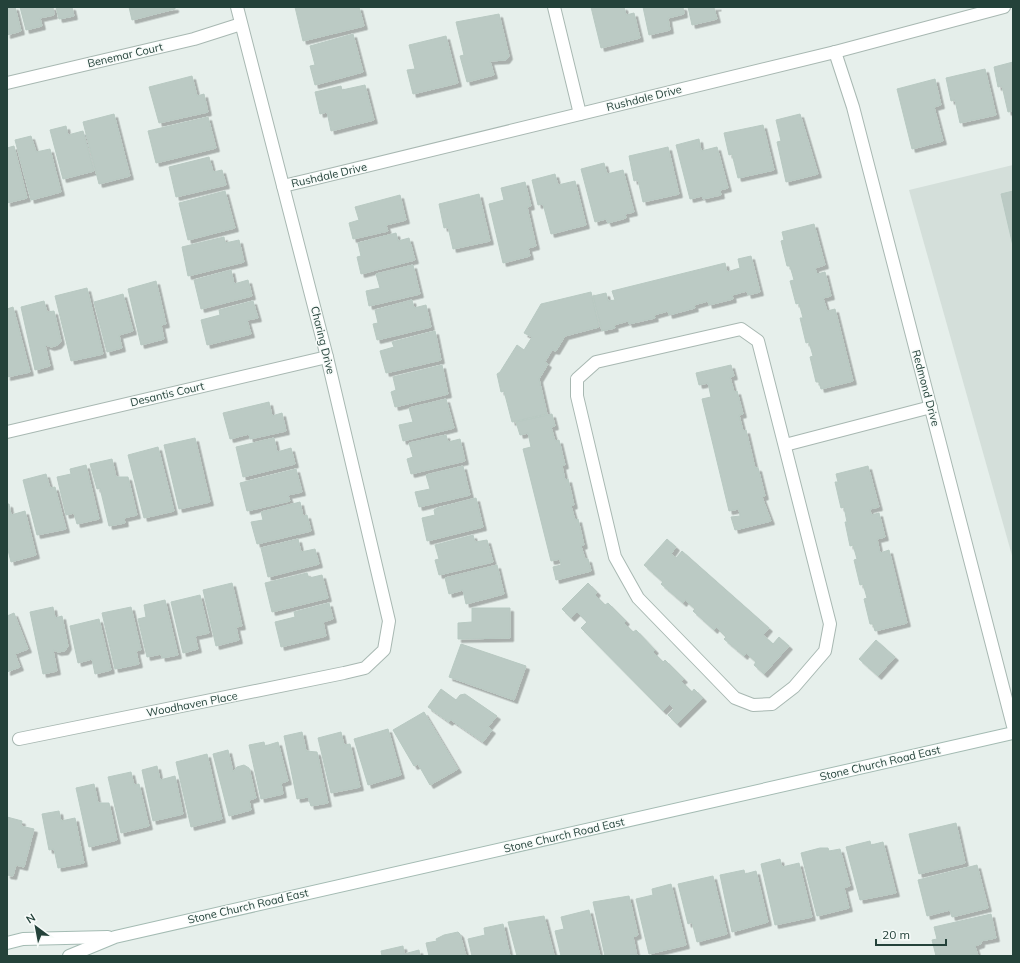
<svg xmlns="http://www.w3.org/2000/svg" width="1020" height="963" viewBox="0 0 1020 963" font-family="Mulish,sans-serif">
	<defs>
		<filter id="shadow"><feDropShadow dx="3.5" dy="3.5" stdDeviation="0" flood-color="#0004"/></filter>
	</defs>
	<rect width="100%" height="100%" fill="#e6efeb"/>
	<path fill="#d4dfda" d="M1013,165V559L909,190Z"/>
	<g fill="#bbcac4" stroke="#b8c9c2" filter="url(#shadow)">
		<path d="M7,7H15L21,31L7,35Z"/>
		<path d="M20,7H53L54,15L40,18L42,26L26,30Z"/>
		<path d="M56,7H72L74,16L59,19Z"/>
		<path d="M129,7H175V9L132,20Z"/>
		<path d="M295,7H359L364,26L303,41Z"/>
		<path d="M591,7H624L626,15L634,13L640,38L601,48Z"/>
		<path d="M643,7H683L684,14L668,18L670,30L649,35Z"/>
		<path d="M688,7H718L714,8L717,19L692,25Z"/>
		<path d="M499,14L509,56L506,60L490,61L494,75L467,82L460,56L464,55L456,22Z"/>
		<path d="M353,34L363,72L315,85L310,66L315,65L310,46Z"/>
		<path d="M446,36L458,83L413,94L407,70L415,69L409,45Z"/>
		<path d="M1013,62V111L1008,112L1002,86L998,87L994,67Z"/>
		<path d="M985,69L996,115L960,123L955,100L951,101L946,78Z"/>
		<path d="M192,76L197,96L204,94L208,112L159,123L149,87Z"/>
		<path d="M935,79L941,105L934,107L943,141L912,149L897,89Z"/>
		<path d="M365,85L374,120L331,131L327,112L320,114L315,92L341,86L342,90Z"/>
		<path d="M114,114L130,176L99,184L83,122Z"/>
		<path d="M800,114L818,174L786,182L777,142L781,141L776,120Z"/>
		<path d="M208,117L216,148L156,163L148,131Z"/>
		<path d="M763,125L774,170L738,178L732,154L729,155L724,133Z"/>
		<path d="M66,126L68,135L83,131L94,171L63,179L50,130Z"/>
		<path d="M31,136L36,152L50,149L61,192L31,200L15,140Z"/>
		<path d="M699,139L701,151L717,147L728,188L720,190L721,195L703,199L702,196L690,199L676,145Z"/>
		<path d="M14,146L27,198L7,203V148Z"/>
		<path d="M668,147L679,194L643,202L638,180L634,181L629,156Z"/>
		<path d="M209,157L213,172L222,170L226,185L176,197L169,167Z"/>
		<path d="M604,163L607,174L623,170L634,212L625,214L626,218L608,223L606,219L595,222L581,169Z"/>
		<path d="M555,174L558,185L575,181L586,225L551,234L543,204L538,205L532,180Z"/>
		<path d="M525,182L531,206L527,207L536,246L528,248L530,256L503,263L489,204L504,200L501,188Z"/>
		<path d="M225,191L235,228L188,240L179,203Z"/>
		<path d="M1013,191V246L1001,194Z"/>
		<path d="M479,194L490,241L453,249L448,227L444,228L439,204Z"/>
		<path d="M400,195L406,220L386,225L388,231L353,239L349,223L359,220L355,207Z"/>
		<path d="M814,224L825,265L815,268L817,274L825,272L831,296L823,298L827,311L835,309L853,381L821,389L819,382H816L810,357L813,356L809,342L806,343L800,318H803L799,303L796,304L790,281L794,280L790,266H787L781,241L784,240L782,232Z"/>
		<path d="M396,233L398,241L409,238L415,260L361,274L357,257L361,256L358,243Z"/>
		<path d="M224,237L225,243L239,240L244,262L188,276L182,247Z"/>
		<path d="M751,256L760,292L748,295L747,291L732,295L733,299L709,305L708,301L694,305L695,308L669,315L668,311L654,315L655,318L629,324L628,321L614,325L615,328L602,331L593,296L606,293L608,301L615,300L612,291L725,263L727,272L740,268L738,259Z"/>
		<path d="M413,265L420,294L369,306L366,291L380,288L376,274Z"/>
		<path d="M231,270L234,284L248,280L252,296L201,309L194,280Z"/>
		<path d="M156,281L166,324L161,325L164,339L141,345L128,289Z"/>
		<path d="M87,288L103,354L71,361L55,296Z"/>
		<path d="M591,292L599,327L565,336L556,351L552,350L545,362L548,364L539,379L547,414L512,422L504,391L501,392L497,374L500,372L517,345L524,350L532,337L524,333L541,304Z"/>
		<path d="M123,294L133,331L119,335L122,348L107,352L94,302Z"/>
		<path d="M412,300L414,308L426,305L431,327L377,340L373,324L378,323L375,310Z"/>
		<path d="M44,301L47,312L54,311L61,341L58,345L51,347L45,345L50,366L35,370L21,307Z"/>
		<path d="M253,301L258,318L247,320L251,334L207,345L201,320L220,315L219,310Z"/>
		<path d="M13,307L30,372L7,377V309Z"/>
		<path d="M435,331L441,360L386,373L380,351L394,347L392,342L396,341Z"/>
		<path d="M442,365L448,394L395,407L391,392L396,390L393,377Z"/>
		<path d="M731,365L734,376L730,377L734,392L737,391L743,414L739,415L743,431L746,430L755,468H758L765,496L762,497L771,521L735,530L731,517L740,516L739,509L729,511L702,399L711,397L708,383L699,385L696,373Z"/>
		<path d="M446,399L454,428L403,441L399,425L413,422L409,408Z"/>
		<path d="M269,402L272,416L282,413L286,431L250,439L249,434L230,439L223,413Z"/>
		<path d="M552,414L555,426L551,427L555,441L559,440L565,465L562,466L565,480L568,479L574,505L571,506L575,520L578,519L584,545L581,546L585,559H588L591,571L556,580L553,567L561,565L560,559L551,561L523,449L531,447L528,433L520,435L516,422Z"/>
		<path d="M446,435L448,442L460,439L465,461L411,474L407,459L413,457L409,443Z"/>
		<path d="M195,438L210,502L179,509L164,445Z"/>
		<path d="M274,438L277,452L291,448L295,464L243,477L236,447Z"/>
		<path d="M158,447L174,511L144,518L128,455Z"/>
		<path d="M112,459L116,477H128L137,515L124,518L125,523L109,526L100,488L97,489L90,464Z"/>
		<path d="M86,465L99,519L77,524L74,513L66,515L57,477L71,474L70,469Z"/>
		<path d="M463,466L470,495L419,507L415,492L430,489L426,475Z"/>
		<path d="M868,466L879,507L870,509L871,515L879,513L885,537L877,539L880,553L889,550L907,623L875,631L873,624H870L864,599L867,598L863,584L860,585L854,560L857,559L853,545L850,546L845,522H847L844,507L841,508L835,482H838L836,474Z"/>
		<path d="M296,469L302,492L288,495L290,501L247,511L240,483Z"/>
		<path d="M46,474L50,488L55,487L66,529L37,535L23,480Z"/>
		<path d="M476,498L483,527L427,541L422,518L435,515L434,510L437,508Z"/>
		<path d="M300,502L303,516L307,515L311,531L257,544L251,522L263,520L261,512Z"/>
		<path d="M7,504H9L11,515L25,511L36,555L11,562L7,546Z"/>
		<path d="M473,535L475,542L487,540L493,562L439,575L435,560L439,559L435,545Z"/>
		<path d="M298,539L301,552L315,549L319,564L268,577L261,548Z"/>
		<path d="M667,539L676,547L671,554L676,558L682,551L769,628L763,635L773,644L779,637L789,646L764,674L754,665L756,662L746,653L744,656L724,639L726,637L716,627L714,630L693,611L695,609L685,600L683,603L661,584L663,582L644,565Z"/>
		<path d="M497,565L504,594L466,604L463,590L449,594L445,578Z"/>
		<path d="M307,573L309,578L322,575L328,598L272,612L265,583Z"/>
		<path d="M232,583L242,626L236,627L239,640L216,646L203,590Z"/>
		<path d="M588,583L597,592L595,595L605,605L608,603L626,621L624,623L633,632L636,630L655,650L653,652L663,662L665,660L684,679L681,681L692,692L694,689L703,698L677,724L668,715L674,709L670,704L663,711L581,628L587,622L577,612L571,618L562,609Z"/>
		<path d="M200,595L209,633L195,636L198,649L183,653L171,602Z"/>
		<path d="M165,600L178,655L162,658L161,654L147,657L138,619L146,617L144,605Z"/>
		<path d="M329,603L333,619L323,622L326,636L281,647L275,622L295,617L294,612Z"/>
		<path d="M53,607L55,618L62,616L68,646L65,651L58,652L53,650L57,671L43,674L30,612Z"/>
		<path d="M131,607L141,650L136,651L139,664L115,669L102,613Z"/>
		<path d="M472,608H510V638L458,639V623L472,622Z"/>
		<path d="M14,613L28,649L15,654L20,667L7,672V616Z"/>
		<path d="M99,619L111,670L95,674L92,659L78,663L70,626Z"/>
		<path d="M876,640L895,657L878,676L859,659Z"/>
		<path d="M461,644L526,666L514,700L449,677Z"/>
		<path d="M441,689L456,700L460,695L465,694L497,716L488,727L492,730L483,742L451,720L449,722L428,707Z"/>
		<path d="M424,712L458,769L430,785L418,764L414,766L393,730Z"/>
		<path d="M388,729L401,775L368,785L354,739Z"/>
		<path d="M302,732L306,751L317,752L328,803L311,806L308,797L297,799L284,736Z"/>
		<path d="M341,732L344,745L350,744L360,787L331,793L318,738Z"/>
		<path d="M264,742L265,746L278,742L288,781L281,783L283,794L261,799L249,745Z"/>
		<path d="M228,750L233,772L237,767L244,765L249,768L256,798L249,800L251,810L229,816L213,754Z"/>
		<path d="M207,754L222,819L191,827L176,762Z"/>
		<path d="M157,766L160,780L175,776L183,814L153,821L142,770Z"/>
		<path d="M131,772L134,785L139,784L149,826L121,833L108,777Z"/>
		<path d="M94,784L98,803H109L117,840L89,847L76,788Z"/>
		<path d="M59,811L61,821L75,818L84,863L58,868L54,849L49,850L42,814Z"/>
		<path d="M7,817L22,821L21,826L34,829L24,867L16,865L13,876L7,875Z"/>
		<path d="M956,823L965,863L919,874L909,834Z"/>
		<path d="M870,841L871,845L883,842L896,893L860,900L846,847Z"/>
		<path d="M820,848H828L829,851L840,849L850,886L844,888L849,908L817,916L801,853Z"/>
		<path d="M780,859L782,867L799,863L812,917L775,925L761,864Z"/>
		<path d="M977,865L988,908L952,917L950,910L927,916L918,880Z"/>
		<path d="M744,870L745,874L756,871L768,922L732,932L720,875Z"/>
		<path d="M713,876L727,934L697,942L692,922L688,924L678,884Z"/>
		<path d="M671,884L686,945L649,954L636,899L653,895L652,889Z"/>
		<path d="M629,896L638,935L633,937L637,956H605L593,902Z"/>
		<path d="M589,910L600,956H561L555,931L564,929L561,917Z"/>
		<path d="M991,914L996,938L981,941V944L975,946L978,956H941V955L936,956L932,940L937,939L934,927Z"/>
		<path d="M544,916L554,955L550,956H517L508,922Z"/>
		<path d="M503,924L510,956H472L468,939L485,935L484,928Z"/>
		<path d="M458,932L460,934L466,956H429L426,943L437,941L436,939L444,935Z"/>
		<path d="M403,946L404,954L419,950L420,956H382L381,951Z"/>
	</g>
	<g fill="none" stroke-linecap="round" stroke-linejoin="round">
		<defs>
			<g id="service">
				<path d="M741,329L758,341L830,624L825,651L794,687L772,704L753,705L735,698L638,598L615,557L577,396V379L596,362Z"/>
				<path d="M785,445L931,407"/>
			</g>
			<g id="minor">
				<path d="M554,7L580,114"/>
				<path d="M835,52L853,107L1013,726"/>
				<path d="M7,83L194,39L241,24"/>
				<path d="M283,186L317,178L835,52L1004,7"/>
				<path d="M7,432L327,357"/>
				<path d="M19,739L344,673L365,668L384,650L389,621L327,357L237,7"/>
			</g>
			<g id="secondary">
				<path d="M7,943L23,939L108,937"/>
				<path d="M69,956L115,937L1013,733"/>
			</g>
		</defs>
		<use href="#service" stroke="#a8b8b2" stroke-width="14"/>
		<use href="#minor" stroke="#a8b8b2" stroke-width="14"/>
		<use href="#secondary" stroke="#a4bbb3" stroke-width="14"/>
		<use href="#service" stroke="#fff" stroke-width="12"/>
		<use href="#minor" stroke="#fff" stroke-width="12"/>
		<use href="#secondary" stroke="#fff" stroke-width="12"/>
	</g>
	<g text-anchor="middle" stroke-width="3" stroke-linejoin="round" paint-order="stroke">
		<g font-size="11" fill="#24423a" stroke="#f7fbf9">
			<text transform="translate(125 55) rotate(-13)" y="4">Benemar Court</text>
			<text transform="translate(644 98) rotate(-14)" y="4">Rushdale Drive</text>
			<text transform="translate(329 175) rotate(-13)" y="4">Rushdale Drive</text>
			<text transform="translate(323 340) rotate(76)" y="4">Charing Drive</text>
			<text transform="translate(926 388) rotate(75)" y="4">Redmond Drive</text>
			<text transform="translate(167 394) rotate(-13)" y="4">Desantis Court</text>
			<text transform="translate(192 704) rotate(-11)" y="4">Woodhaven Place</text>
			<text transform="translate(880 763) rotate(-13)" y="4">Stone Church Road East</text>
			<text transform="translate(564 835) rotate(-13)" y="4">Stone Church Road East</text>
			<text transform="translate(248 906) rotate(-13)" y="4">Stone Church Road East</text>
		</g>
	</g>
	<rect width="1020" height="963" fill="none" stroke="#24423a" stroke-width="16"/>
	<g transform="translate(36 927) rotate(328)" stroke="#f7fbf9" stroke-width="3" paint-order="stroke">
	<path d="M0-3L7 15L0 10L-7 15Z" fill="#24423a"/>
	<text y="-6" font-size="11" font-weight="bold" text-anchor="middle" fill="#24423a">N</text>
	</g>
	<path d="M876 939v6h70v-6" fill="none" stroke="#24423a" stroke-width="2"/>
	<text x="882" y="939" font-size="12" fill="#24423a" stroke="#f7fbf9" stroke-width="3" paint-order="stroke">20 m</text>
</svg>
